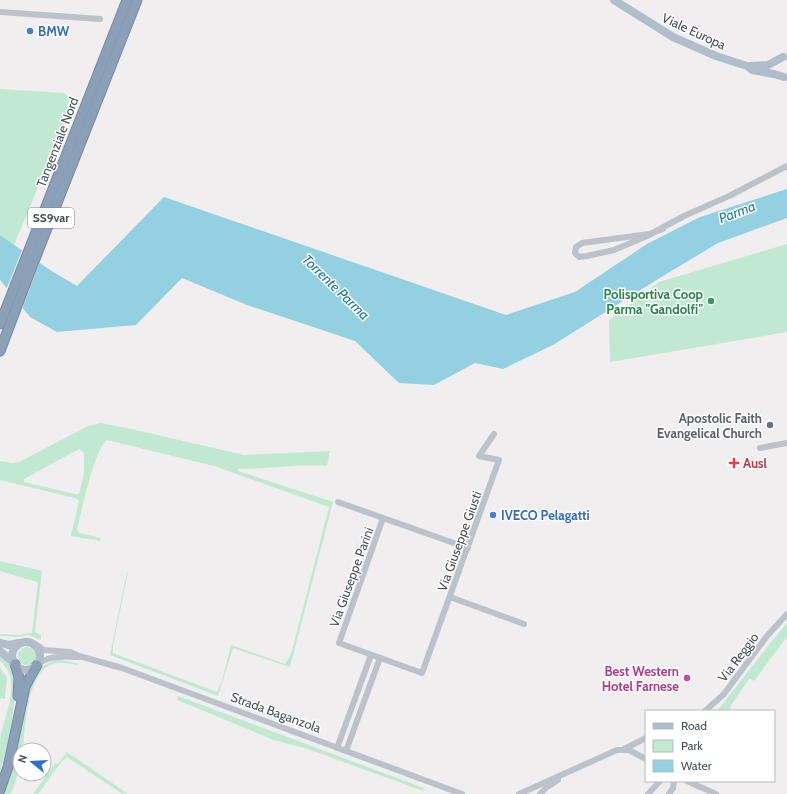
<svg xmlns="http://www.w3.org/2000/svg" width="787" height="794" viewBox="0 0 787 794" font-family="Cabin,sans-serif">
	<rect width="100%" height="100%" fill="#f0eeee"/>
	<g fill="#c1e9d1" fill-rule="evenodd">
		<path d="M0,89L64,93L74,101L14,245L0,235Z"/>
		<path d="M787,244V332L610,362L609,320L659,282Z"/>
		<path d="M101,423L127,428L244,455L330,451L327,466C297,464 268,469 238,469V471L333,502L290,667L233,648L218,696L110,655L127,572H128L113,645V653L217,692L222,681L231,645L285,664L289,658L292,651L329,507L214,466L107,440C95,447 81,513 77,529L79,533L101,538L100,541L71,536L79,501L75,498L0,480V461L11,463L19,462L88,426ZM79,449L84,453V473L79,494H75L24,482V479Z"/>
		<path d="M0,561L42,571L35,632L41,635V640L29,635L18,637L0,636V634L18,635L32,633L38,583L37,582L0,571Z"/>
		<path d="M787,623V637L754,681L750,678L731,705L730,711H717L776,636Z"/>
		<circle cx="27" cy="656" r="9"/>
		<path d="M0,656C5,660 12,665 14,672C20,693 6,751 0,773C0,763 0,752 0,741C3,716 24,682 0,661Z"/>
		<path d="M55,660H60L77,663L78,665C69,663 59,661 50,665C27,676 25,727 23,750H20C20,766 17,779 11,794H1L29,687L43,666Z"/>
		<path d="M0,667L7,678L5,699L0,698Z"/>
		<path d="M178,696L424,788L423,791L308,749L274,740L177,700Z"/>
		<path d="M67,752L128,794L121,793L67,757L62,761L38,794H33L55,763L58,764Z"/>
	</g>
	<path fill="#93d0e2" d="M787,189V218L718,243L658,279L553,345L503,369L475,363L434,385L399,383L355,341L247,305L182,278L136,325L57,332L30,317L0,280V235L50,270L77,286L164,197L506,315L575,292L647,244L700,217Z"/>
	<path fill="#f0eeee" d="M23,248L40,261L22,310L6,290Z"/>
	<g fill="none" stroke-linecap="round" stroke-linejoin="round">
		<defs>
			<g id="highway">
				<path d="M0,324L127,0"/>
				<path d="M0,351L31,269L137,0"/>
				<path d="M15,664L19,677L18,696"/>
				<path d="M0,790L8,767L25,687L30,677L37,665"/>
			</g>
		</defs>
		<use href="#highway" stroke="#768ba3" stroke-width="11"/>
		<g stroke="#bbc2c9" stroke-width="6">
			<path d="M0,12L100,19"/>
			<path d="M663,229L649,234L582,243L576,247L575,253L579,257L587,256L614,250L647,236L684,216L729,196L787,166"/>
			<path d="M760,448L787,443"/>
			<path d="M338,502L468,548"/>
			<path d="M383,518L339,643L422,673L499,460L479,456L494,434"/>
			<path d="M450,597L524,624"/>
			<path d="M37,645L44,650L70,652L79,656L122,668L462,794"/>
			<path d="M37,665C50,654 64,657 80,657"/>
			<path d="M705,711L724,694L767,636L787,614"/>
			<path d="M337,748L371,655"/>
			<path d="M624,749L646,738"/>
			<path d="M346,751L380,658"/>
			<path d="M687,781L716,794"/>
			<path d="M519,794L617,750H629L646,759"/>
			<path d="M540,794L547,787L558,780"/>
			<path d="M648,794L660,781"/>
			<path d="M669,794L673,788L674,781"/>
		</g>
		<g stroke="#b1bdca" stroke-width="8">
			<path d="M614,0L673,37L716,56L747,66L752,70L774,74L784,77"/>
			<path d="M749,66L768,65L783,57"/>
			<circle cx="26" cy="656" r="14"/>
			<path d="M0,643L9,645L19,643"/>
			<path d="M0,651L13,662"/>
		</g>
		<use href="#highway" stroke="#8ba0b7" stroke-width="9"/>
	</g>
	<g fill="#3f7fe0" stroke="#fff" stroke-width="1.5">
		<circle cx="30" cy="31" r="4"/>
		<circle cx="493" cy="515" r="4"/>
	</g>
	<circle fill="#2e9e5b" stroke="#fff" stroke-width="1.5" cx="711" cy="301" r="4"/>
	<circle fill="#6b7280" stroke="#fff" stroke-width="1.5" cx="770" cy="425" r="4"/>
	<path fill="#e0444e" stroke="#fff" stroke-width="1.5" d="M732 457h4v4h4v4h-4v4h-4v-4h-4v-4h4z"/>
	<circle fill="#d1479c" stroke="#fff" stroke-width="1.5" cx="687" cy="678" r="4"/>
	<g text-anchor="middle" stroke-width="3" stroke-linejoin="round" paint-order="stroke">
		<rect fill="#fff" stroke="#7f858b" stroke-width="1" x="28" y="208" width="46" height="20" rx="3"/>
		<g font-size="12" font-weight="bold" fill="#485159">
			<text x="51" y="222">SS9var</text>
		</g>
		<g font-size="13" font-weight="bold" fill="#366cbe" stroke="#fff" text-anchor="start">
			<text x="38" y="36">BMW</text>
			<text x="501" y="520">IVECO Pelagatti</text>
		</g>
		<g font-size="13" fill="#485159" stroke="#fff">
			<text transform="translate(694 31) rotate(25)" y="5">Viale Europa</text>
			<text transform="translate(57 142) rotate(-69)" y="5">Tangenziale Nord</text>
			<text transform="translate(459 541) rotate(-70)" y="5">Via Giuseppe Giusti</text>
			<text transform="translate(351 577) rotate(-70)" y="5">Via Giuseppe Parini</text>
			<text transform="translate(738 657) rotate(-53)" y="5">Via Reggio</text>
			<text transform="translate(276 712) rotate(20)" y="5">Strada Baganzola</text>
		</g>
		<g font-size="13" font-weight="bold" fill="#27864d" stroke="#fff" text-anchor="end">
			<text x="703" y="299">Polisportiva Coop<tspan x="703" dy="15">Parma "Gandolfi"</tspan></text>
		</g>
		<g font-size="13" font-weight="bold" fill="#5b616d" stroke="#fff" text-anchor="end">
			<text x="762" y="423">Apostolic Faith<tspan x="762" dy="15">Evangelical Church</tspan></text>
		</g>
		<g font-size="13" font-weight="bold" fill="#be3a42" stroke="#fff" text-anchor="start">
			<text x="743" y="468">Ausl</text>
		</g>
		<g font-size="13" font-weight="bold" fill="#b23c85" stroke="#fff" text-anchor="end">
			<text x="679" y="676">Best Western<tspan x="679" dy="15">Hotel Farnese</tspan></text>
		</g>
		<g font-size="14" font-style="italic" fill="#1c7d98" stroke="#fff">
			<text transform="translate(737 212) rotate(-21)" y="5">Parma</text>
			<text transform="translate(336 287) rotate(44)" y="5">Torrente Parma</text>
		</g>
	</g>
	<rect x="645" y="710" width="130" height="72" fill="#ffffff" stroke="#b6b9bd"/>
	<rect x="653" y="723" width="20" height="6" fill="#b1bdca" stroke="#b6b9bd"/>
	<text x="681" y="730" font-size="12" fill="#485159">Road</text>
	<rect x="653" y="740" width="20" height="12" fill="#c1e9d1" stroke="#b6b9bd"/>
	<text x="681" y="750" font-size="12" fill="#485159">Park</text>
	<rect x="653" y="760" width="20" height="12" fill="#93d0e2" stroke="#b6b9bd"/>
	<text x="681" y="770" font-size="12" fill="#485159">Water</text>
	<g transform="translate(32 762) rotate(288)"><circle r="19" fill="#ffffff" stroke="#b6b9bd"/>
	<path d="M0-3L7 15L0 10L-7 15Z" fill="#2d71cb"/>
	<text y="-6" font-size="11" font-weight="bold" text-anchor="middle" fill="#485159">N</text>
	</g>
</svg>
